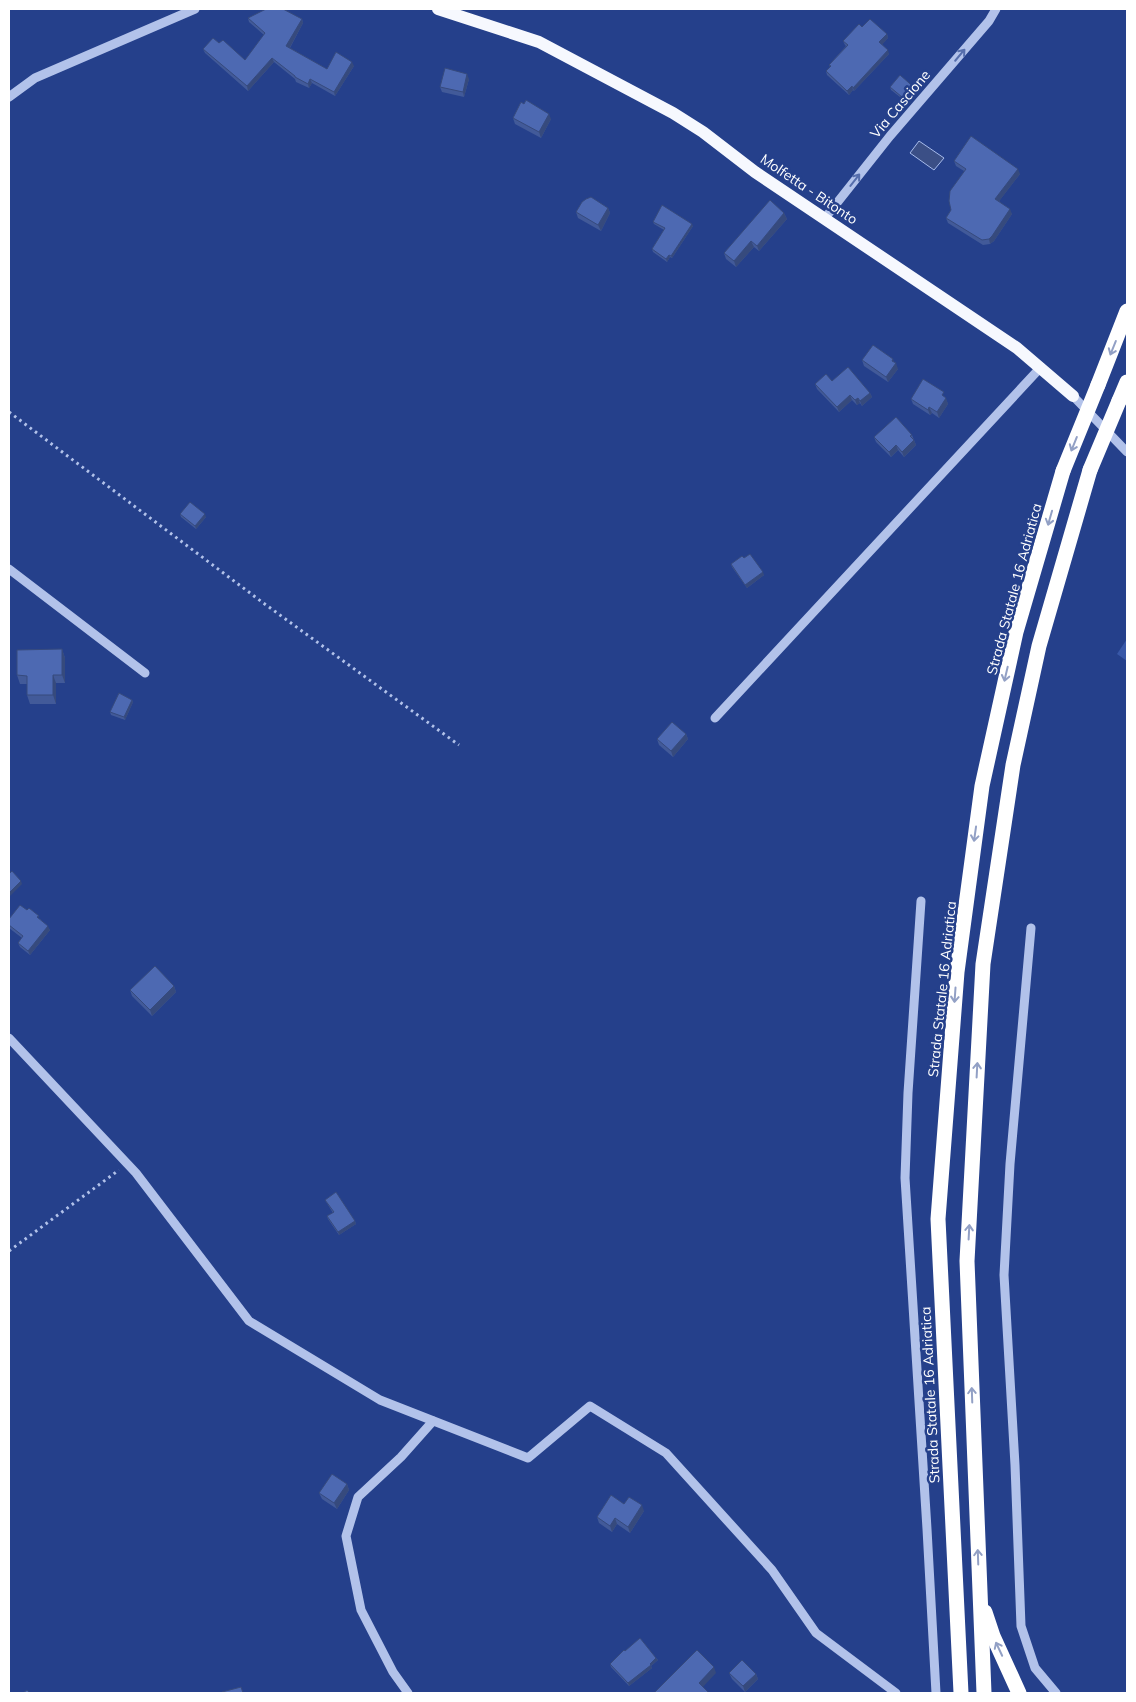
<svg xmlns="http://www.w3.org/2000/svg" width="1136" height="1702" viewBox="0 0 1136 1702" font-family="Mulish,sans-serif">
	<rect width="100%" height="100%" fill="#25408b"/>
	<path fill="#3958a8" d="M1127,639V661L1117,654Z"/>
	<path fill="#3b4f86" stroke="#a7bbeb" d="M919,141L944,158L934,170L910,153Z"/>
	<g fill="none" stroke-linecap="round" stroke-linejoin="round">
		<g stroke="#b2c2ea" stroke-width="3" stroke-dasharray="2.5 4" stroke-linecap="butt">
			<path d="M9,412L262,602L459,745"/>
			<path d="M9,1251L119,1170"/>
		</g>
		<g stroke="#b2c2ea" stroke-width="9">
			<path d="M9,97L35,78L195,9"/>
			<path d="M825,218L890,136L989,21L996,9"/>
			<path d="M1073,396L1127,452"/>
			<path d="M9,569L145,673"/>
			<path d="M715,718L1041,367"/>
			<path d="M921,901L908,1093L905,1178L927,1529L936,1693"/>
			<path d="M1031,928L1010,1164L1004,1275L1015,1465L1021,1626L1035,1668L1056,1693"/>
			<path d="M9,1038L136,1173L249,1321L380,1400L528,1458L590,1406L666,1453L772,1570L816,1633L896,1693"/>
			<path d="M408,1693L393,1672L361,1610L346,1536L358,1497L401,1457L433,1421"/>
		</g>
		<path stroke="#f6f8fe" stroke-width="12" d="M438,9L539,42L673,113L703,132L755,172L1017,348L1073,396"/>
		<g stroke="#fff" stroke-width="15">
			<path d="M1098,385L1127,311"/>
			<path d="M1119,401L1127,382"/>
			<path d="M985,1612L993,1636L1019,1693"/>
			<path d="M961,1693L938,1219L957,972L982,786L1016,632L1063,471"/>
			<path d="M984,1693L967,1261L983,964L1013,765L1039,646L1090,470"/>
		</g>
		<g stroke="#fff" stroke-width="15">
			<path d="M1090,470L1119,401"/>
			<path d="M1063,471L1098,385"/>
		</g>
	</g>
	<g fill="#425a99">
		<path d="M248,18L302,19L303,23L290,48L327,69L354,66L335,96L312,83L309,88L296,82L295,79L274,62L248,91L205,53L203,49L219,43L245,60L264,35L249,22Z"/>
		<path d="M862,27L887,34L888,38L882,44L889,54L854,91L853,90L849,95L827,75L826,71L830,67L829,65L846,46L845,45L843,41Z"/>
		<path d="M469,79L464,97L442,92L440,87Z"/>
		<path d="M890,87L917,90L918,93L909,104L891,90Z"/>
		<path d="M513,118L551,119L541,138L515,124Z"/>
		<path d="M954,161L1020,174L999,201L1012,214L994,241L990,244L983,245L948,223L946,218L951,210L964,171L956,166Z"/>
		<path d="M608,208L610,213L601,231L578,218L576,212Z"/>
		<path d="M784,213L787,219L759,251L754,247L736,267L726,259L724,253Z"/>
		<path d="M653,222L693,226L672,258L670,257L667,262L653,252L652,249L664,230L654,224Z"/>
		<path d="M862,360L898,369L888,382L864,366Z"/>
		<path d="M815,384L870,393L872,397L862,406L860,403L857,405L852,400L839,412L817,389Z"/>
		<path d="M945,397L948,404L939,418L932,413L930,415L913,404L911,399Z"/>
		<path d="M912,435L916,445L904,457L898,450L891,457L876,442L874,437Z"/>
		<path d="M180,514L206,517L196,529L181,517Z"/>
		<path d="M744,558L764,575L747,588L732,567L731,564Z"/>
		<path d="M62,649L65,658V683H56V704H30L27,695V684H20L17,675Z"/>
		<path d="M132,700L133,702L125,720L111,715L110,712Z"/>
		<path d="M686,734L688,739L673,757L659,745L657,739Z"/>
		<path d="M9,919H40L50,930L30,955L20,947L18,943L22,938L9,928Z"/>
		<path d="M174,986L176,992L152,1016L132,996L130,990Z"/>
		<path d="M325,1200L355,1221L356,1224L339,1235L328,1219L327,1216L333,1213Z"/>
		<path d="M347,1484L349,1490L337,1509L322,1499L319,1493Z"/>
		<path d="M624,1504L644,1511L630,1533L617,1524L612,1532L599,1523L597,1517Z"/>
		<path d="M625,1651L656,1658L658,1660L651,1666L652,1668L629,1686L611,1667L610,1664Z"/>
		<path d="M729,1673L756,1674L758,1679L745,1692L732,1679Z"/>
	</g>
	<g fill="#364a7d">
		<path d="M302,19L303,23L288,51L286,46Z"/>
		<path d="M887,34L888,38L881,46L879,42Z"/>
		<path d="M888,50L889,54L854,91L853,88Z"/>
		<path d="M272,58L274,62L248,91L247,86Z"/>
		<path d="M352,62L354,66L335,96L334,92Z"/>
		<path d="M467,74L469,79L464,97L463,92Z"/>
		<path d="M310,79L312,83L309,88L308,84Z"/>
		<path d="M852,86L853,90L849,95L847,91Z"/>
		<path d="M917,90L918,93L909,104L908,102Z"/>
		<path d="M549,114L551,119L541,138L539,132Z"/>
		<path d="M1018,169L1020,174L997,204L995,199Z"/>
		<path d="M608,208L610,213L601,231L598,225Z"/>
		<path d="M1010,209L1012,214L994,241L990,244L989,239Z"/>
		<path d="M784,213L787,219L759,251L757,246Z"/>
		<path d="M692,224L693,226L672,258L671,256Z"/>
		<path d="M751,241L754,247L736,267L734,261Z"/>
		<path d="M669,255L670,257L667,262L666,259Z"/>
		<path d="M893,359L895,364L896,363L898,369L888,382L886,377Z"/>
		<path d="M870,393L872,397L862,406L860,401Z"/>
		<path d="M850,395L852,400L839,412L837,407Z"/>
		<path d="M858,398L860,403L857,405L855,400Z"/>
		<path d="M946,398L948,404L939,418L937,412Z"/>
		<path d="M929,407L932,413L930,415L928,410Z"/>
		<path d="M914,440L916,445L904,457L902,452Z"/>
		<path d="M896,445L898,450L891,457L889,452Z"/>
		<path d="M205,514L206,517L196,529L195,526Z"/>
		<path d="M763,572L764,575L747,588L745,585Z"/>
		<path d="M62,649L65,658V683L62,675Z"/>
		<path d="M53,675L56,683V704L53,695Z"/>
		<path d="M132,700L133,702L125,720L124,717Z"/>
		<path d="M686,734L688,739L673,757L671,751Z"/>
		<path d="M21,881L22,884L9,897V893Z"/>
		<path d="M48,926L50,930L30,955L28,951Z"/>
		<path d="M174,986L176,992L152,1016L150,1010Z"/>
		<path d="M355,1221L356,1224L339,1235L338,1232Z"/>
		<path d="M347,1484L349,1490L337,1509L334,1503Z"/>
		<path d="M642,1505L644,1511L630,1533L628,1527Z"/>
		<path d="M615,1518L617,1524L612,1532L610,1526Z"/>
		<path d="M656,1658L658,1660L651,1666L652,1668L629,1686L628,1683Z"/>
		<path d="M714,1667L716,1673L701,1689L699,1683Z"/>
		<path d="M756,1674L758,1679L745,1692L743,1686Z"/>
	</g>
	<g fill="#4d69b2" stroke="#364a7d">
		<path d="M266,9H283L302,19L286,46L327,69L336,52L352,62L334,92L310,79L308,84L295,77V76L272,58L247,86L203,49L213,38L219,43L223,40L245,60L265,33L248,18Z"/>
		<path d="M870,19L887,34L879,42L888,50L853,88L852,86L847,91L826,71L831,66L829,65L848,45L843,41L859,24L862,27Z"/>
		<path d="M445,68L467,74L463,92L440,87Z"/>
		<path d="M900,75L917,90L908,102L890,87Z"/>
		<path d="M526,100L549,114L539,132L513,118L521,102L524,104Z"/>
		<path d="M971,136L1018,169L995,199L1010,209L992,236L989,239L982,240L946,218L951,210L949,201L950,191L966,169L954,161Z"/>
		<path d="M591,197L608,208L598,225L576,212L582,202L586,199Z"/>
		<path d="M770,200L784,213L757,246L751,241L734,261L724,253Z"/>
		<path d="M662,205L692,224L671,256L669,255L666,259L652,249L665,228L653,222Z"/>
		<path d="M873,345L893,359L892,361L896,363L886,377L862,360Z"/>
		<path d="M848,367L870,393L860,401L858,398L855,400L850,395L837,407L815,384L826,374L832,381Z"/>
		<path d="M923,379L944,392L942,395L946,398L937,412L929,407L928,410L911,399Z"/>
		<path d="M896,417L912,435L910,436L914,440L902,452L896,445L889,452L874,437Z"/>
		<path d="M190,502L205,514L195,526L180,514Z"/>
		<path d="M750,554L763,572L745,585L731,564L742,556L744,558Z"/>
		<path d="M62,649V675H53V695H27V676L17,675V650Z"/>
		<path d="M119,693L132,700L124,717L110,712Z"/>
		<path d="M672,722L686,734L671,751L657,739Z"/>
		<path d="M12,871L21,881L9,893V874Z"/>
		<path d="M20,905L27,910L29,908L39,916L37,917L48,926L28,951L18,943L23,936L9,925V919Z"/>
		<path d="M155,966L174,986L150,1010L130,990Z"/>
		<path d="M336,1192L355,1221L338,1232L327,1216L334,1212L325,1200Z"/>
		<path d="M332,1474L347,1484L334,1503L319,1493Z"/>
		<path d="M611,1495L624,1504L629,1497L642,1505L628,1527L615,1518L610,1526L597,1517Z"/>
		<path d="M640,1638L656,1658L650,1664L651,1665L628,1683L610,1664L624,1650L625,1651Z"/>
		<path d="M697,1650L714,1667L699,1683L709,1693H654Z"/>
		<path d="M742,1660L756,1674L743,1686L729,1673Z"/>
		<path d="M241,1687L243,1693H223L222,1692Z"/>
		<path d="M27,1690L30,1693H23Z"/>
	</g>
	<defs><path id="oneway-shaft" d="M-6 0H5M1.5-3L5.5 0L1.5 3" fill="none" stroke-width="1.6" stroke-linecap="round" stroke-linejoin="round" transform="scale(1.25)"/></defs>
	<g stroke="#566eac">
		<use href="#oneway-shaft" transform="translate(960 55) rotate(-50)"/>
		<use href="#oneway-shaft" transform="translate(855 180) rotate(-52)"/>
	</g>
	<g stroke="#92a0c5">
		<use href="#oneway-shaft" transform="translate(1113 348) rotate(112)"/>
		<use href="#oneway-shaft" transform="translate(1074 444) rotate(112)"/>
		<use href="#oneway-shaft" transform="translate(1050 518) rotate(106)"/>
		<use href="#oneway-shaft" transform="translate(1006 674) rotate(103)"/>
		<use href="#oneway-shaft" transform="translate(975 834) rotate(98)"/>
		<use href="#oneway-shaft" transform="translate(955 995) rotate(94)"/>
		<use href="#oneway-shaft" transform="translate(977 1070) rotate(-87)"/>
		<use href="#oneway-shaft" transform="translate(969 1232) rotate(-87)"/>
		<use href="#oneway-shaft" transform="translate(972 1395) rotate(-92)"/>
		<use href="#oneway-shaft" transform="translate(978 1557) rotate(-92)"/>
		<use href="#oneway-shaft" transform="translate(999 1649) rotate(-115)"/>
	</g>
	<g text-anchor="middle" stroke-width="5" stroke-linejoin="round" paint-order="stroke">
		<g font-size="14" fill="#fff" stroke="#25408b">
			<text transform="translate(900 104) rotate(-50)" y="5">Via Cascione</text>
			<text transform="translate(809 189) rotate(34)" y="5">Molfetta - Bitonto</text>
			<text transform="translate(1014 589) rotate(-75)" y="5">Strada Statale 16 Adriatica</text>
			<text transform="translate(942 989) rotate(-84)" y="5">Strada Statale 16 Adriatica</text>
			<text transform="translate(930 1395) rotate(-93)" y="5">Strada Statale 16 Adriatica</text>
		</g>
	</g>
	<rect width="1136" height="1702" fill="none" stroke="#ffffff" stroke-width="20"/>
</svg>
